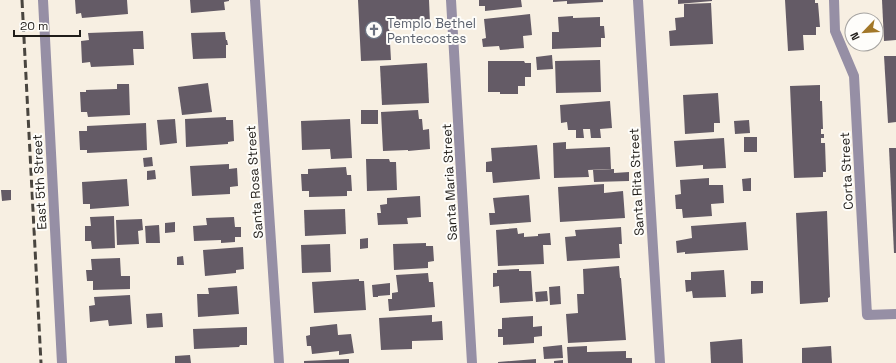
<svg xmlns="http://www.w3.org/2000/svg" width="896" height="363" viewBox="0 0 896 363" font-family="'Space Grotesk',sans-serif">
	<rect width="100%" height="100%" fill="#f7efe2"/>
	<g fill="#645b66">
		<path d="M75,0H127L128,14L82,18L81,13L76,14Z"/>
		<path d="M190,0H229V1L224,2L225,10L191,13Z"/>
		<path d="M358,0H429L430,23L389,25L391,60L361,61Z"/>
		<path d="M479,0H521L522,7L485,11V6H479Z"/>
		<path d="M553,0H603V2L567,4V1L553,2Z"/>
		<path d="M678,0H712V1L678,4Z"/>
		<path d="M785,0H815V3H818L820,27H816V35H803L804,50L788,51Z"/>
		<path d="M882,0H896V40L884,41Z"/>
		<path d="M711,3L713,44L670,46L669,31L676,30L675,18L684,17V4Z"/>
		<path d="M530,14L532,35L523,36L524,48L500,50L499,46L483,47L482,39L486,38L484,19Z"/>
		<path d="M573,16V18L600,17V26H604L605,38H601V47L552,49V32H559L558,17Z"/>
		<path d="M143,31L144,49H133L134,65L91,67L90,62L82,63L81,41L89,40L88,33Z"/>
		<path d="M225,32L226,40H227L228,45H226V58L193,59L191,33Z"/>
		<path d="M552,55L553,69L537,70L536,57Z"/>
		<path d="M884,56H896V122L888,123Z"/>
		<path d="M600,60L601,92L556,93L555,61Z"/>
		<path d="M488,61H524L525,63H531V77H525V86H518V94H500V92H488Z"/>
		<path d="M427,63L429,103L382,105L380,66Z"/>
		<path d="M208,83L212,112L182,115L178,87Z"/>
		<path d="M117,84H129L130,115L88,117L87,112H81L80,92H86V90L117,89Z"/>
		<path d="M820,85V101H822L823,129H821V134H824V138H821V143H825L826,172H823V177L794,178L790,86Z"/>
		<path d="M718,93L720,123H714V132L685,134L683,95Z"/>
		<path d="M610,101L612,128L600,129L601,138H591L590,129H583L584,138H576V130H568L567,122L561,123L560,105Z"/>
		<rect x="361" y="110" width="17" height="14"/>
		<path d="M418,110L419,119H422L423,130L429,129L430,149L408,151V150L383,151L381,112Z"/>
		<path d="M226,117V120H233L234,141L228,142V144L186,147L185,119Z"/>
		<path d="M175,119L177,143L160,145L157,120Z"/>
		<path d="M350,119L352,158L331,159L330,149L302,150L301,121Z"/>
		<path d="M749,120L750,133L735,134L734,121Z"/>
		<path d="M146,123L147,150L87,153V150H80L79,131H87V126Z"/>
		<rect x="744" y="137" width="13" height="15"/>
		<path d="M724,138L726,168L703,169V165L676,167L674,141Z"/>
		<path d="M566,142V149L610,147L611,169L588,170L589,177L554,178L553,143Z"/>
		<path d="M537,145L540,179L493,183L492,172H486V162L492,161L491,148Z"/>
		<path d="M889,148H896V253H894Z"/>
		<path d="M152,157L153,166L144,167L143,158Z"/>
		<path d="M366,159H389L390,162H396L397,190L367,191Z"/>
		<path d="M229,164V169L237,168L238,186L230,187V194L192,196L190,166Z"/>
		<path d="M346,167L347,175H351L352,191H347V196L309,197V191H302L301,174H308V169Z"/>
		<path d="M614,169V173L629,172V181L594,182L593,170Z"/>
		<path d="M155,170L156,179L147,180V171Z"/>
		<path d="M709,178V185H723L724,203L711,204L712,216L683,218L682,209H676L675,195L681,194L680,180Z"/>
		<path d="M751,178V191H743L742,179Z"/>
		<path d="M127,179L129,206L90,209V204H83L82,182Z"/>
		<path d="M604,184V193L623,191L625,218L560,222L558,187Z"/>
		<path d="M1,190H11V200L2,201Z"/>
		<path d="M529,195L531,222L490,225L489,213H495L493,198Z"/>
		<path d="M420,196L421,217L407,218L408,224L378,225L377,213H381L380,205L387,204V198Z"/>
		<path d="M345,209L346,234L305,236L304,210Z"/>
		<path d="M827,211L830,297L828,298V302L800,304L796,213Z"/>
		<path d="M114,216L115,248L92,249L91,241H85V226H91L90,217Z"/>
		<path d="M234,217L235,227H241V237H235V242L221,243V240L194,241L193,226L207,225L206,218Z"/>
		<path d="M142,219L143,230L138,231L139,244L117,245L116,220Z"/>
		<path d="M175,222V232L165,233V223Z"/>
		<path d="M746,222L748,250L685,254V252L677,253L676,241L692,238L691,226Z"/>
		<path d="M159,225L160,243H146L145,226Z"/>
		<path d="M621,227L622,244H619L620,258L567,261L565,237L576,236L575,230Z"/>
		<path d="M517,228L518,234L524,233V237L538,236V234L550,233L551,245H543L544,264L498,266L496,230Z"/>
		<path d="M368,238V248L360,249V239Z"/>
		<path d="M426,243V246H433L434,261L428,262V268L394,270L393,244Z"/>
		<path d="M330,244L331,272L302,273L301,245Z"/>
		<path d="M243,247L244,269L236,270V273L205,276L203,250Z"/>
		<path d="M183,256L184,265H177V257Z"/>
		<path d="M120,258L121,276H130V289L93,290V281H87L86,270H92L91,259Z"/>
		<path d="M619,266L620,278H621L626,340L568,343L566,314L578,313L577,294H584L583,269Z"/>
		<path d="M519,269V271H531L533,301L500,303L499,286L493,287V273H497V270Z"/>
		<path d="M724,270L726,297L693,298L692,291L686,292L685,280H691V272Z"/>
		<path d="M428,273L429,282H433L435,307L389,311L388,299H392V293L398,292L396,275Z"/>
		<path d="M359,279V281H364L366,310L314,313L312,282Z"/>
		<path d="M751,281H763V293L751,294Z"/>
		<path d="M390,283V295L378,296V297H373L372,285Z"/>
		<path d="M237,286L239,314L198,317L197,294H209L208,288Z"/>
		<path d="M560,286L561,304L550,305L549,287Z"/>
		<path d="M547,291L548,301L536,302L535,292Z"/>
		<path d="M130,295L132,324L109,326L108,320L90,322L89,306L95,305L94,297Z"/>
		<path d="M162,313L163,327L147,328L146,314Z"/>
		<path d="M432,315V322L442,321L443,340L412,341V349L381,350L379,318Z"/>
		<path d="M533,316V327L542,326V336L534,337V343L503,345V337H498V329H502V318Z"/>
		<path d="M337,324L338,335L351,334L354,353L339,355V351L312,354L311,346H307L306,336L310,335V327Z"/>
		<path d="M247,327V345H240L239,347L194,349L193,329Z"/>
		<path d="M742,339L743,363H711L710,342Z"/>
		<path d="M562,345L563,358L544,359L543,347Z"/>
		<path d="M587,346V352L626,351V358H632V363H568L567,347Z"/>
		<path d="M831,346L832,363H802V348Z"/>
		<path d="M190,355L191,363H175V356Z"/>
		<path d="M349,359V363H304V361Z"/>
		<path d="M536,359V363H498V362Z"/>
		<path d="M563,360V363H554V361Z"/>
	</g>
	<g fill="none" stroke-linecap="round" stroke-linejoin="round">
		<g stroke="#968fa5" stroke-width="10">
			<path d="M255,0L279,363"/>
			<path d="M451,0L472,363"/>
			<path d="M638,0L660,363"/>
			<path d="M834,0L835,31L854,76L867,315L896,314"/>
		</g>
		<path stroke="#968fa5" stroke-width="10" d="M43,0L62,363"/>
		<path stroke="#49453f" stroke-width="3" stroke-dasharray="8 4" stroke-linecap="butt" d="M22,0L41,363"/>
	</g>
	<defs>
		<symbol id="church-ring" viewBox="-11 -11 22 22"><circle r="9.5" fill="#fefdfa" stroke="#6b7280" stroke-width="1.5"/><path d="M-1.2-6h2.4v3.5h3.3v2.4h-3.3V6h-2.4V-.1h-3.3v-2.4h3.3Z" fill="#6b7280"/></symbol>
	</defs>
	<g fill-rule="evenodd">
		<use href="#church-ring" x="364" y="20" width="20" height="20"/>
	</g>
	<g text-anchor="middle" stroke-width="4" stroke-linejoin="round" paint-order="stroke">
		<g font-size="13" fill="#5b616d" stroke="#fefdfa" text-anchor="start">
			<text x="387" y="28">Templo Bethel<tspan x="387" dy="15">Pentecostes</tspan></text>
		</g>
		<g font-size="13" fill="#201d19" stroke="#fefdfa">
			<text transform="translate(846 171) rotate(-93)" y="5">Corta Street</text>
			<text transform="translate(39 182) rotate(-93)" y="5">East 5th Street</text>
			<text transform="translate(254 182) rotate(-94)" y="5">Santa Rosa Street</text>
			<text transform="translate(449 182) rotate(-93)" y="5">Santa Maria Street</text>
			<text transform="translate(636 182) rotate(-93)" y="5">Santa Rita Street</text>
		</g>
	</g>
	<g transform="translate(864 32) rotate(245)"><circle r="19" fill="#fefdfa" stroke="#a5a3a0"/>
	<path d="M0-3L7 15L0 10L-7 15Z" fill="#a27728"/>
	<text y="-6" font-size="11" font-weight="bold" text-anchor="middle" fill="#201d19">N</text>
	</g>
	<path d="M14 30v6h66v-6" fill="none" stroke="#201d19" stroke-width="2"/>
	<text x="20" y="30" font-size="12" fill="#201d19" stroke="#fefdfa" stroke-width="3" paint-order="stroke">20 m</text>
</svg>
